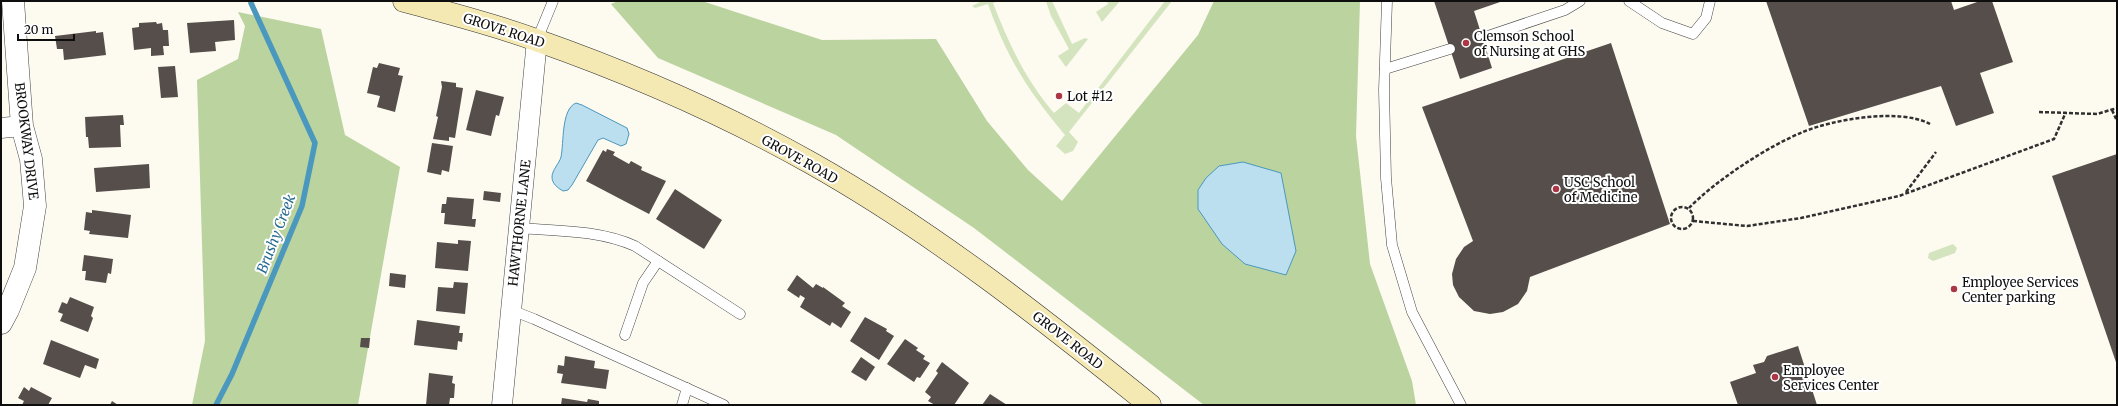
<svg xmlns="http://www.w3.org/2000/svg" width="2118" height="406" viewBox="0 0 2118 406" font-family="Merriweather,serif">
	<rect width="100%" height="100%" fill="#fdfaf0"/>
	<g fill="#d4e4be">
		<path d="M982,1H999L993,3C1008,42 1026,81 1054,113L1066,103L1079,113L1165,1H1172L1069,132L1078,142L1073,151L1065,154L1056,146L1065,135C1028,91 1007,58 988,4L975,8L972,6Z"/>
		<path d="M1046,1H1052L1072,44L1085,38L1088,39L1066,67L1058,56L1069,49L1051,16Z"/>
		<path d="M1107,1H1120L1102,22L1096,12L1108,4Z"/>
		<path d="M1953,244L1957,248L1955,253L1933,261L1928,258L1929,253Z"/>
	</g>
	<g fill="#bad39f">
		<path d="M618,1H702L822,40L936,39L987,121L1028,170L1062,201L1198,35L1214,1H1360L1356,136L1370,264L1412,381L1416,405H1204L974,228L836,135L658,58L611,4Z"/>
		<path d="M238,12L321,29L345,135L400,167L358,405H192L205,341L197,80L238,59L245,26Z"/>
	</g>
	<g fill="#bbdfef" stroke="#4a98bd">
		<path d="M576,103L582,105L627,128L629,134L626,144L621,146L603,138L598,140L572,185L568,190L563,191C558,188 552,184 552,177C552,170 559,164 561,157C564,143 561,109 576,103Z"/>
		<path d="M1243,162L1281,173L1296,251L1286,275L1245,264L1222,244L1198,209V190L1206,178L1219,166Z"/>
	</g>
	<g fill="none" stroke-linecap="round" stroke-linejoin="round">
		<path stroke="#4a98bd" stroke-width="5.5" d="M216,405L232,374L302,206L315,143L251,3"/>
	</g>
	<g fill="#554e4b">
		<path d="M1434,1H1503L1474,11L1492,68L1460,79Z"/>
		<path d="M1766,1H1951L1954,10L1980,1H1992L2013,62L1980,73L1994,113L1956,126L1941,86L1809,126Z"/>
		<path d="M234,20L235,40L215,42L216,51L190,53L187,23Z"/>
		<path d="M156,22L157,24L162,23L163,30H168L169,46H163L164,55L151,56V48L134,50L132,28L139,27V23Z"/>
		<path d="M96,31V33L103,32L106,55L64,60L63,49H57L55,36Z"/>
		<path d="M1611,43L1670,224L1530,277L1527,291L1518,304L1503,312L1490,314L1474,311L1459,297L1453,285L1452,274L1456,259L1464,247L1473,241L1422,107Z"/>
		<path d="M379,63L400,68L398,75L403,76L395,112L377,107L380,96L367,93L373,67L377,68Z"/>
		<path d="M175,66L178,97L161,98L158,67Z"/>
		<path d="M441,81L456,83V87L463,88L455,138L449,137V141L433,139L438,117L436,116L442,87Z"/>
		<path d="M476,90L504,97L499,116L496,115L491,136L466,130Z"/>
		<path d="M123,115L124,125H120L121,147L89,148L88,137H86L85,117Z"/>
		<path d="M432,143L453,146L449,172L442,170L441,175L427,172Z"/>
		<path d="M607,149L615,152L613,155L629,164L631,161L642,167L641,170L666,181L649,214L586,181L603,150L606,152Z"/>
		<path d="M2117,154V365L2052,176Z"/>
		<path d="M149,164L150,188L96,192L94,168Z"/>
		<path d="M675,189L722,220L704,249L656,219Z"/>
		<path d="M484,191L501,193L500,202L483,200Z"/>
		<path d="M447,197L474,199L472,219H476L475,227L444,224L445,213H441L442,204H446Z"/>
		<path d="M92,210L131,215L128,238L89,234L90,231L84,230L86,212L92,213Z"/>
		<path d="M458,240L471,241L468,271L435,268L437,242L458,244Z"/>
		<path d="M84,255L113,259L111,274L108,273L106,283L85,280L86,271H82Z"/>
		<path d="M390,273L406,275L405,288L389,286Z"/>
		<path d="M797,275L813,288L816,284L823,288V287L845,303L842,306L851,312L841,328L832,322L830,326L800,307L805,298L800,295L799,298L787,290Z"/>
		<path d="M454,282L468,283L465,314L436,311L438,287L453,288Z"/>
		<path d="M70,297L94,307L91,316L93,318L88,332L60,321L63,314L58,312L62,302L67,304Z"/>
		<path d="M865,317L887,329L886,331L894,336L879,360L850,341Z"/>
		<path d="M417,320L460,326L459,333H463L462,342L458,341L457,350L414,345Z"/>
		<path d="M361,338H370L369,348L360,347Z"/>
		<path d="M905,339L918,348L916,350L925,356L923,359L930,363L920,378L917,377L914,382L887,364Z"/>
		<path d="M51,340L99,359L96,369L85,365L80,378L43,364Z"/>
		<path d="M1798,346L1817,405H1738L1730,382L1756,373L1753,365L1764,362L1767,356Z"/>
		<path d="M565,356L595,361L594,368L609,370L606,389L561,383L563,374L557,373L558,365L564,366Z"/>
		<path d="M861,357L875,367L866,381L851,372Z"/>
		<path d="M942,362L969,383L954,405H935L928,401L931,397L925,392L938,373L936,371Z"/>
		<path d="M429,373L453,376L452,383L455,384L454,398H450L449,405H426Z"/>
		<path d="M24,387L29,391L31,387L52,398L48,405H22L24,401L18,398Z"/>
		<path d="M990,394L1007,405H982Z"/>
		<path d="M562,398L587,402L588,399L599,401V405H561Z"/>
		<path d="M112,401L118,405H110Z"/>
	</g>
	<g fill="none" stroke-linecap="round" stroke-linejoin="round">
		<defs>
			<g id="service">
				<path d="M1387,1L1384,90L1386,178L1392,245L1412,312L1461,405"/>
				<path d="M1629,1L1662,23L1693,34L1706,18L1710,1"/>
				<path d="M1482,38L1565,10L1580,1"/>
				<path d="M537,40L553,1"/>
				<path d="M1385,69L1450,49"/>
				<path d="M519,228C558,231 599,230 635,246L740,314"/>
				<path d="M511,310L534,319L724,405"/>
				<path d="M625,335L643,283L658,261"/>
				<path d="M682,405L687,388"/>
			</g>
			<g id="minor">
				<path d="M1,128L22,126"/>
				<path d="M502,405L537,40"/>
			</g>
			<path id="tertiary" d="M1,323L8,310L25,268L35,206L31,159L22,126L13,1"/>
			<path id="secondary" d="M404,1C448,13 493,24 536,40C630,73 724,114 811,163C932,231 1042,318 1150,405"/>
		</defs>
		<use href="#service" stroke="#414141" stroke-width="11"/>
		<use href="#minor" stroke="#414141" stroke-width="21"/>
		<use href="#tertiary" stroke="#414141" stroke-width="23"/>
		<use href="#secondary" stroke="#303030" stroke-width="23"/>
		<g stroke="#303030" stroke-width="2.5" stroke-dasharray="4 2" stroke-linecap="butt">
			<path d="M2112,110L2117,121"/>
			<path d="M2039,112L2097,114L2117,108"/>
			<path d="M1906,192L1936,152"/>
			<circle cx="1682" cy="218" r="11"/>
			<path d="M1689,208C1715,181 1768,146 1803,132C1834,119 1900,108 1930,124"/>
			<path d="M1693,221L1747,226L1801,218L1899,196L2054,139L2066,112"/>
		</g>
		<use href="#service" stroke="#fff" stroke-width="10"/>
		<use href="#minor" stroke="#fff" stroke-width="20"/>
		<use href="#tertiary" stroke="#fff" stroke-width="22"/>
		<use href="#secondary" stroke="#f5e9b3" stroke-width="22"/>
	</g>
	<g fill="#ad3645" stroke="#fff" stroke-width="1.5">
		<circle cx="1466" cy="43" r="4"/>
		<circle cx="1059" cy="96" r="4"/>
		<circle cx="1556" cy="189" r="4"/>
		<circle cx="1954" cy="289" r="4"/>
		<circle cx="1775" cy="377" r="4"/>
	</g>
	<g text-anchor="middle" stroke-width="4" stroke-linejoin="round" paint-order="stroke">
		<g font-size="13" fill="#0e0e0e" stroke="#fff">
			<text transform="translate(504 30) rotate(18)" y="5">GROVE ROAD</text>
			<text transform="translate(27 141) rotate(83)" y="5">BROOKWAY DRIVE</text>
			<text transform="translate(800 159) rotate(29)" y="5">GROVE ROAD</text>
			<text transform="translate(519 223) rotate(-84)" y="5">HAWTHORNE LANE</text>
			<text transform="translate(1068 340) rotate(38)" y="5">GROVE ROAD</text>
		</g>
		<g font-size="13" fill="#0e0e0e" stroke="#fff" text-anchor="start">
			<text x="1474" y="41">Clemson School<tspan x="1474" dy="15">of Nursing at GHS</tspan></text>
			<text x="1067" y="101">Lot #12</text>
			<text x="1564" y="187">USC School<tspan x="1564" dy="15">of Medicine</tspan></text>
			<text x="1962" y="287">Employee Services<tspan x="1962" dy="15">Center parking</tspan></text>
			<text x="1783" y="375">Employee<tspan x="1783" dy="15">Services Center</tspan></text>
		</g>
		<g font-size="14" font-style="italic" fill="#266a91" stroke="#fff">
			<text transform="translate(276 234) rotate(-69)" y="5">Brushy Creek</text>
		</g>
	</g>
	<rect width="2118" height="406" fill="none" stroke="#0e0e0e" stroke-width="4"/>
	<path d="M18 34v6h56v-6" fill="none" stroke="#0e0e0e" stroke-width="2"/>
	<text x="24" y="34" font-size="12" fill="#0e0e0e" stroke="#ffffff" stroke-width="3" paint-order="stroke">20 m</text>
</svg>
